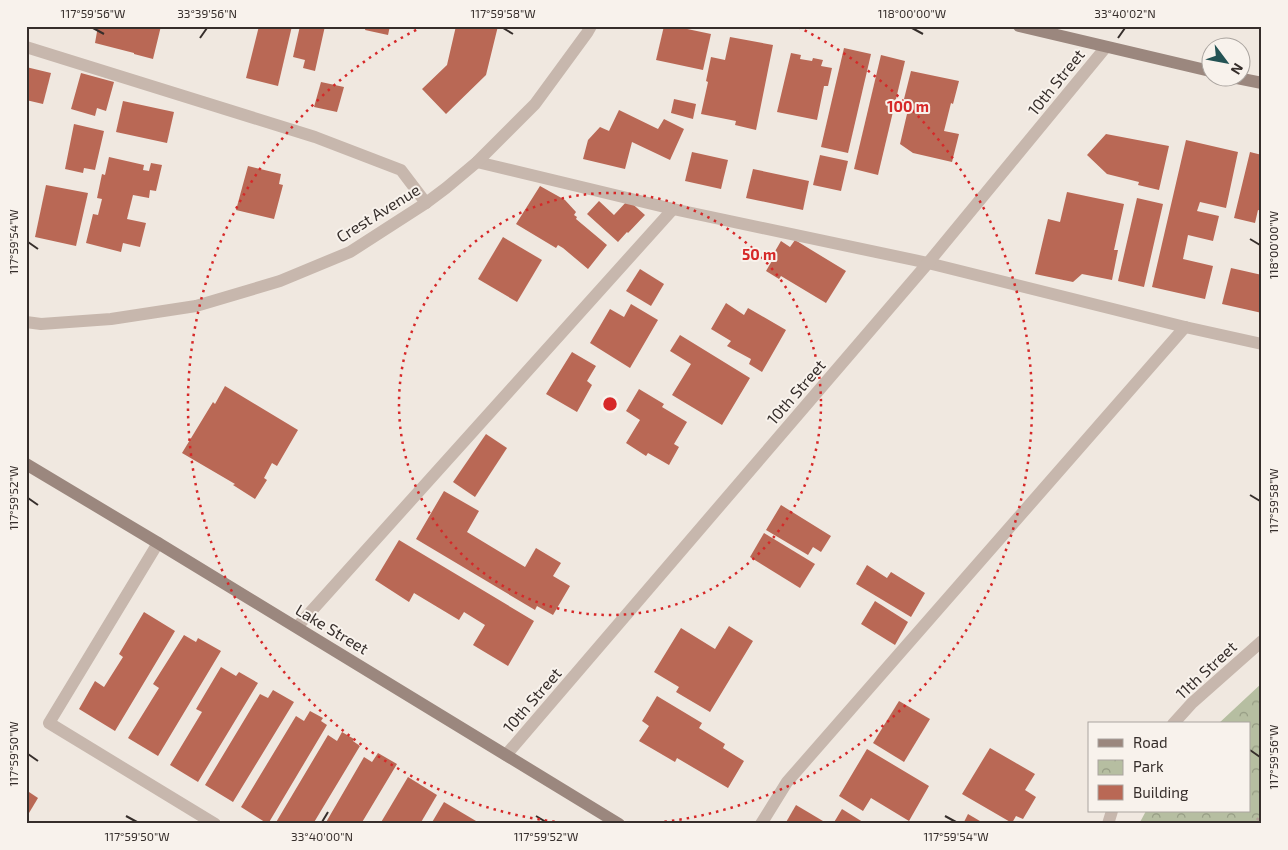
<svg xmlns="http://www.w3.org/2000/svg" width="1288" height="850" viewBox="0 0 1288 850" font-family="'Exo 2',sans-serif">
	<defs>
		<pattern id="park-crowns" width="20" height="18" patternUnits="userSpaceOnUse" patternTransform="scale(1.25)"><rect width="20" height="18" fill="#b6bea1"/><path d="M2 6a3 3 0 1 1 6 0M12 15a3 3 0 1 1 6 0" fill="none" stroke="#959b83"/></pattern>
	</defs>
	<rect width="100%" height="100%" fill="#f0e8e0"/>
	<path fill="url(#park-crowns)" d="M1262,683V824H1139L1146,811H1249V724H1218Z"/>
	<g fill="#b96855">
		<path d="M98,26H161L153,59L134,54V53L95,43Z"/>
		<path d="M259,26H292L278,86L246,78Z"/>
		<path d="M300,26H325L315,71L303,68L305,60L293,57Z"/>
		<path d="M366,26H390L388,35L365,30Z"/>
		<path d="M456,26H498L486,75L446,114L422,89L447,65Z"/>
		<path d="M664,26H673L711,34L703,70L656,60Z"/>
		<path d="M730,37L773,45L756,130L735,125L736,121L701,114L708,82L706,81L711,57L725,60Z"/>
		<path d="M844,48L871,54L848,153L821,147Z"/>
		<path d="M791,53L801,55L800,59L812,61L813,58L823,60L821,66L832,68L828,86H824L817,120L777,112Z"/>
		<path d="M881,55L905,61L878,175L854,169Z"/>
		<path d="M26,67L51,73L43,104L26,100Z"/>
		<path d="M911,71L959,81L953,104L951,103L944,131L959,134L952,162L913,153L900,144L910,101L904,99Z"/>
		<path d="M81,73L114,82L106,111L97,108L95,116L71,109Z"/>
		<path d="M321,82L344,87L337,112L314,107Z"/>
		<path d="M674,99L696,104L693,119L671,113Z"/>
		<path d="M123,101L174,112L167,143L116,132Z"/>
		<path d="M619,110L658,129L664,119L684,129L670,160L632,142L625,169L583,159L588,140L600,127L609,131Z"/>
		<path d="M74,124L104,131L95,170L84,168L83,173L65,169Z"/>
		<path d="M1106,134L1169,146L1159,190L1138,185L1139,182L1107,174L1087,155Z"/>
		<path d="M1186,140L1238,152L1226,208L1200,202L1197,211L1219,216L1213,241L1188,235L1183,259L1213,266L1205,299L1152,287Z"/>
		<path d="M692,152L728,160L721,189L685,181Z"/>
		<path d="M1250,152L1262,155V211L1258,210L1255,223L1234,218Z"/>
		<path d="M820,155L848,161L841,191L813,185Z"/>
		<path d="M109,157L144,165L143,170L149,171L151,163L162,165L156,191L150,190L149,198L133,195L127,219L146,223L140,247L123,243L121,252L86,243L93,214L98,215L102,199L97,198L102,174L105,175Z"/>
		<path d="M248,166L281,174L279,184L283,185L274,219L236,210Z"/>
		<path d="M753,169L809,181L803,210L746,198Z"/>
		<path d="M46,185L88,193L76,246L35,237Z"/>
		<path d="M540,186L565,200L576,212L574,215L577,217L576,219L607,245L588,269L563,248L558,245L556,248L516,224Z"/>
		<path d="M1067,192L1124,204L1114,250H1118L1112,280L1082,274L1073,282L1035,274L1048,219L1060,222Z"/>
		<path d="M1137,198L1163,204L1144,287L1118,281Z"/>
		<path d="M628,200L645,215L628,233L627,232L618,242L587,214L599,201L614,215Z"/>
		<path d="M503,237L542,260L517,302L478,279Z"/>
		<path d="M795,240L846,271L826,303L781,276L779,279L766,271L776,254L774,253L781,241L790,247Z"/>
		<path d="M1231,268L1262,275V313L1222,304Z"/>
		<path d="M640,269L664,284L651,306L626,291Z"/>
		<path d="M726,303L744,315L748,308L786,330L762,372L749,364L751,359L727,346L731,341L711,329Z"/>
		<path d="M631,304L658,320L630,368L590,343L610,309L624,317Z"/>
		<path d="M680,335L750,378L722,425L672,395L691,364L670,351Z"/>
		<path d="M572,352L596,366L587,381L592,385L577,412L546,394Z"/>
		<path d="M225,386L298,430L277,466L272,463L264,478L267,480L255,499L233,485L235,484L182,453L213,402L215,404Z"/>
		<path d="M639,389L664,404L662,407L687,422L674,444L679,447L669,465L648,453L646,456L626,443L640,420L626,411Z"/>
		<path d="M486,434L507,448L475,497L453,482Z"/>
		<path d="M444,491L479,511L467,532L525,567L536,548L561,563L553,576L570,586L553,615L537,606L535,610L416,539Z"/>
		<path d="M781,505L831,536L821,552L813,547L808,555L766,530Z"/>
		<path d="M764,533L815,564L800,588L750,557Z"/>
		<path d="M399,540L534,621L508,666L473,645L485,625L464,612L459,620L414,593L409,602L375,580Z"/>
		<path d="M867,565L887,578L891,572L925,593L911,617L856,584Z"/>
		<path d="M875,601L908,622L895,645L861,624Z"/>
		<path d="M144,612L175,631L115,731L79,709L95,681L104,687L123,657L119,654Z"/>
		<path d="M729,626L753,641L710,712L676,692L679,687L654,672L681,628L715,649Z"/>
		<path d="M184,635L196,642L198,638L221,651L158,756L128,738L159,688L153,684Z"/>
		<path d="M221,667L236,676L239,672L258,683L198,782L170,765L202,712L196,709Z"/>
		<path d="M273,690L294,702L233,802L205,785L260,694L268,698Z"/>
		<path d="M657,696L702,723L699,728L725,744L723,748L744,761L728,788L677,758L675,762L639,741L649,726L642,721Z"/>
		<path d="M899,701L930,719L904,762L873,743Z"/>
		<path d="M310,711L323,718L321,721L327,725L268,824L241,807L296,716L304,721Z"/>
		<path d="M342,732L354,739L353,741L360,746L313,824H275L328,735L337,741Z"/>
		<path d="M990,748L1035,774L1025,790L1036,797L1023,819L1016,816L1012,823L962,794Z"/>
		<path d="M867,749L929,786L909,821L871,798L863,811L839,796Z"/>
		<path d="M378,753L397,764L361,824H325L364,757L372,762Z"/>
		<path d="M408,777L437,795L420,824H380Z"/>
		<path d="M26,790L38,798L26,818Z"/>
		<path d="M444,802L476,821L474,824H431Z"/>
		<path d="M796,805L828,824H785Z"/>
		<path d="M842,809L866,824H833Z"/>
		<path d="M968,814L985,824H963Z"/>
	</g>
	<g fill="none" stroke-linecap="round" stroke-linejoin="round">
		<path stroke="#b3a197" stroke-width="3" stroke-dasharray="2.5 2.5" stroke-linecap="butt" d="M1254,824L1262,814"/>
		<g stroke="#c7b7ad" stroke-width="12">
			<path d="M26,47L315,137L401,170L426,203"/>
			<path d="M477,162L673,209L928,263L1185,327L1262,344"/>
			<path d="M158,543L49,723L215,824"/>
			<path d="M297,627L673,209"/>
			<path d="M761,824L787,782L1185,327"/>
		</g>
		<g stroke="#c7b7ad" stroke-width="12">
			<path d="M26,322L41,324L111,319L196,306L280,281L350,252L426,203L446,188L477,162L535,104L587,33L591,26"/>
			<path d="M1173,724L1192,703L1262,641"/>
			<path d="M506,755L928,263L1106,47"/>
			<path d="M1108,824L1112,811"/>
		</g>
		<g stroke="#9b877e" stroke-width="12">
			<path d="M1019,26L1210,71"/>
			<path d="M1237,78L1262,83"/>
			<path d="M26,464L158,543L619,824"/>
		</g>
	</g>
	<path fill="none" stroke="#362e2b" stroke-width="2" d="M93,28L104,34M503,28L513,34M912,28L923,34M200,38L207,28M1118,38L1125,28M1250,239L1260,245M28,242L38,249M1250,495L1260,501M28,498L38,505M1250,750L1260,757M28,754L38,761M126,816L137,822M536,816L546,822M945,816L956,822M322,822L328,812"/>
	<g fill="none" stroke="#d62828" stroke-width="2.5" stroke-dasharray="2.5 5">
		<circle cx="610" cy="404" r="211"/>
		<path d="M577 824A421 421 0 0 1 422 27M798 27A421 421 0 0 1 643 824"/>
	</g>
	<g text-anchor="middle" stroke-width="4" stroke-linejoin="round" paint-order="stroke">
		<g font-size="16" fill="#362e2b" stroke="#f8f2ec">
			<text transform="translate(1056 82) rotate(-51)" y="6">10th Street</text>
			<text transform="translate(378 213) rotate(-32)" y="6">Crest Avenue</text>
			<text transform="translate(796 392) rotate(-49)" y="6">10th Street</text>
			<text transform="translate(332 629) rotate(31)" y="6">Lake Street</text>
			<text transform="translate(1206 670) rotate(-43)" y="6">11th Street</text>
			<text transform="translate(532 700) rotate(-49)" y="6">10th Street</text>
		</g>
	</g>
	<circle cx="610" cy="404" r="8" fill="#d62828" stroke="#f8f2ec" stroke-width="2.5"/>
	<g font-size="15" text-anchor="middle" font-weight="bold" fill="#d62828" stroke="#f8f2ec" stroke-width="4" stroke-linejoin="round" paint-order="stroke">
		<text x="908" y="112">100 m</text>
		<text x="759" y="260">50 m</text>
	</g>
	<rect width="1288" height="850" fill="none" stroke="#f8f2ec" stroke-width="55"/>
	<rect x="1088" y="722" width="162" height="90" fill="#f8f2ec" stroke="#aaa49f"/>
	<rect x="1098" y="739" width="25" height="8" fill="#9b877e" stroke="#aaa49f"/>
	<text x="1133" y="748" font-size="15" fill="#362e2b">Road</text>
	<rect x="1098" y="760" width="25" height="15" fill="url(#park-crowns)" stroke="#aaa49f"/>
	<text x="1133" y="772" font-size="15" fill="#362e2b">Park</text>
	<rect x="1098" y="785" width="25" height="15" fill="#b96855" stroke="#aaa49f"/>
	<text x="1133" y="798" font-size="15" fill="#362e2b">Building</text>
	<g transform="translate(1226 62) rotate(122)"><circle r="24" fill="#f8f2ec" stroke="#aaa49f"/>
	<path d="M0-4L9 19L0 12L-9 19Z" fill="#245354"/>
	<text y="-8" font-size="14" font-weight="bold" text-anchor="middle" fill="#362e2b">N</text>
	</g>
	<rect x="28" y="28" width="1232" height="794" fill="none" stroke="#362e2b" stroke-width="2"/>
	<g font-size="12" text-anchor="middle" fill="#362e2b">
		<text x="93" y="18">117°59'56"W</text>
		<text x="207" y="18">33°39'56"N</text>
		<text x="503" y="18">117°59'58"W</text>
		<text x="912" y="18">118°00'00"W</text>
		<text x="1125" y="18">33°40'02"N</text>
		<text transform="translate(14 242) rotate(-90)" y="4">117°59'54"W</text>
		<text transform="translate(1274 245) rotate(-90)" y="4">118°00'00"W</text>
		<text transform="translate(14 498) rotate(-90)" y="4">117°59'52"W</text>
		<text transform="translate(1274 501) rotate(-90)" y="4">117°59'58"W</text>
		<text transform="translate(14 754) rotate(-90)" y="4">117°59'50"W</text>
		<text transform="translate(1274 757) rotate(-90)" y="4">117°59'56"W</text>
		<text x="137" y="841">117°59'50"W</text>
		<text x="322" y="841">33°40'00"N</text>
		<text x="546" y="841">117°59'52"W</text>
		<text x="956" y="841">117°59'54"W</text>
	</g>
</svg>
